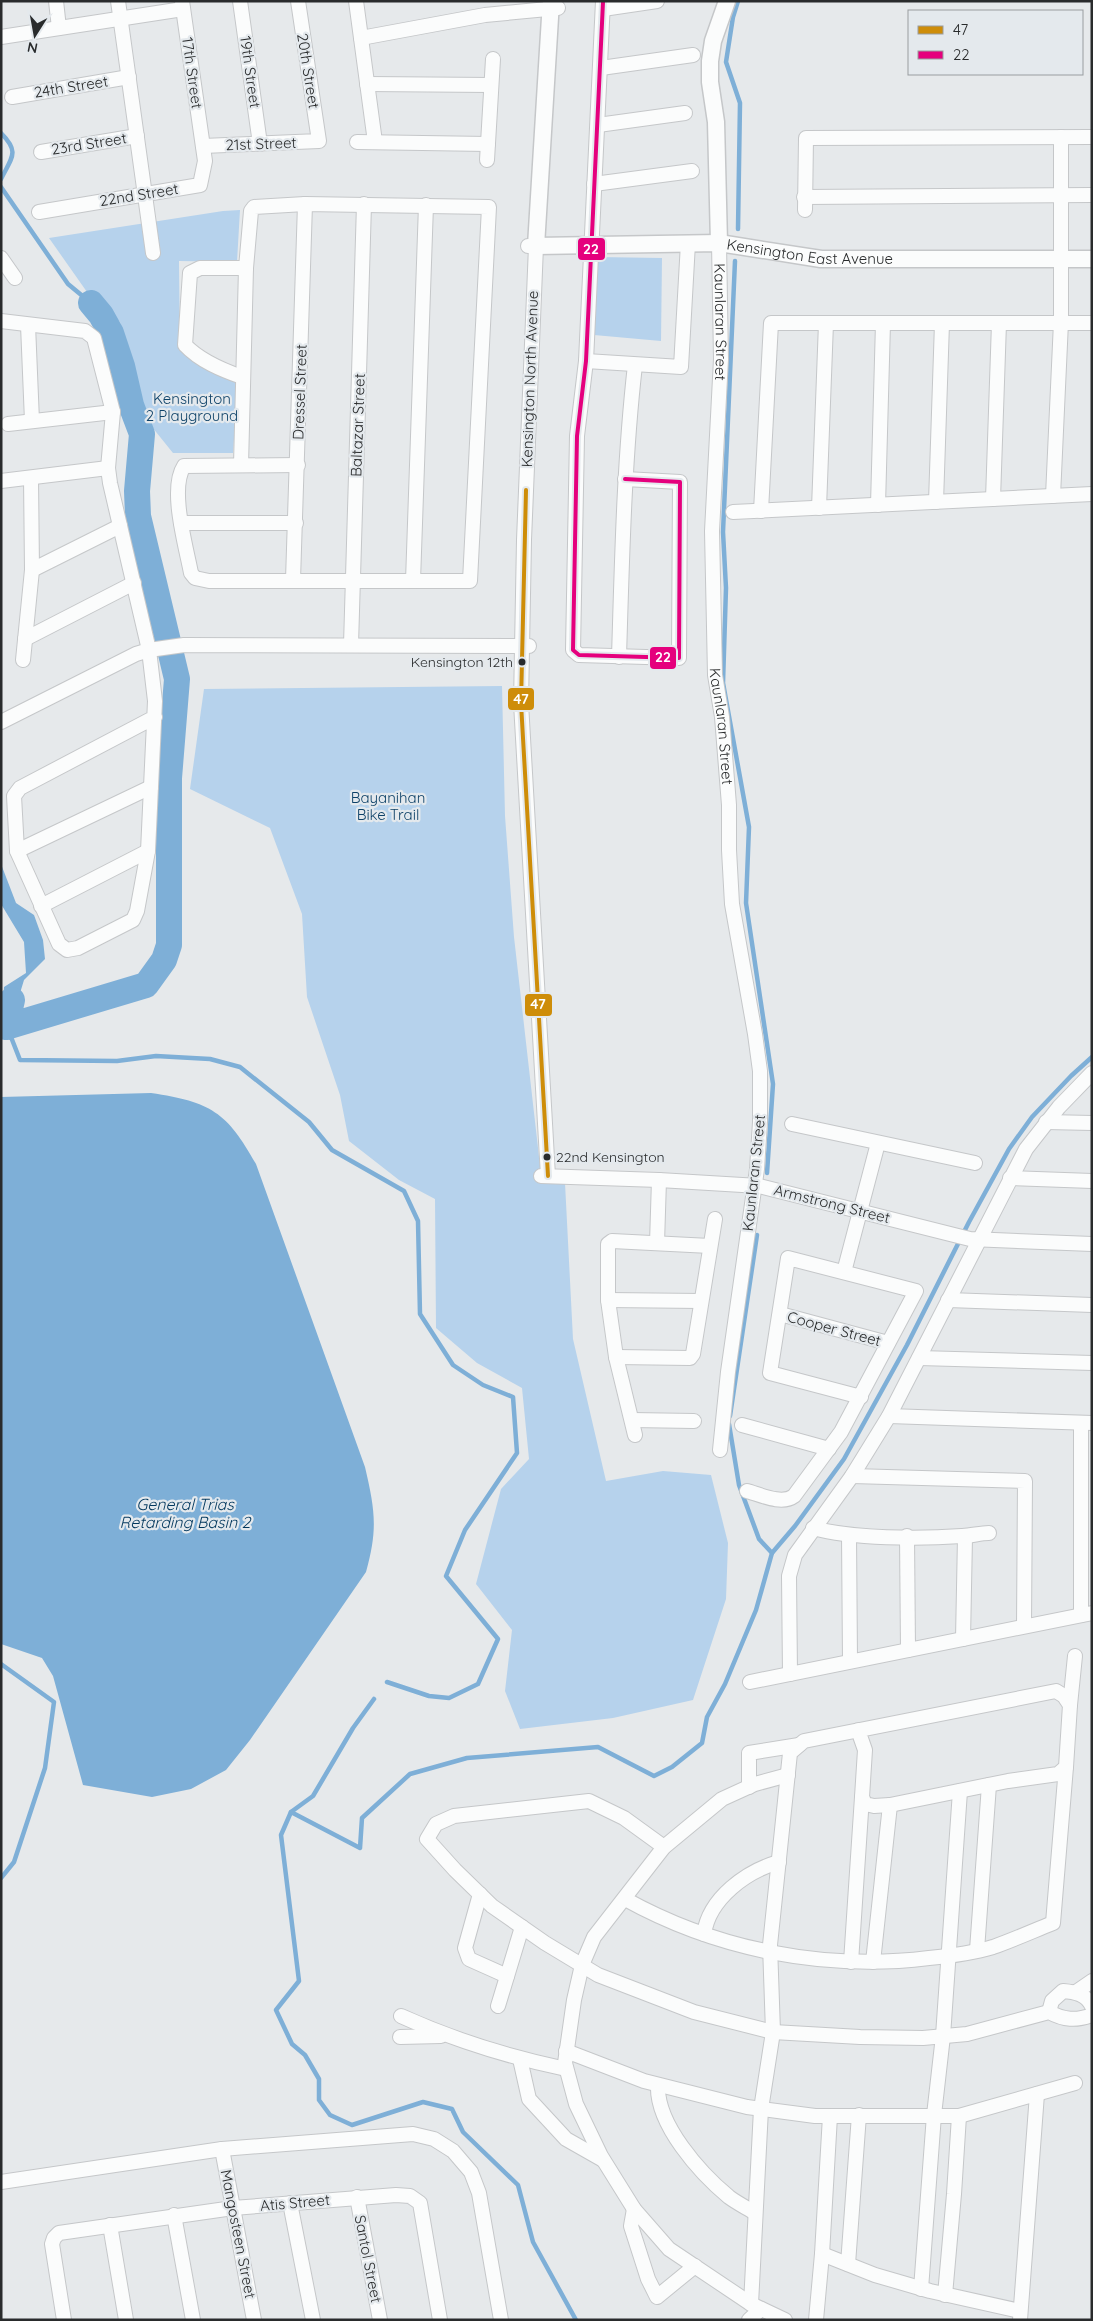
<svg xmlns="http://www.w3.org/2000/svg" width="1093" height="2321" viewBox="0 0 1093 2321" font-family="Quicksand,sans-serif">
	<rect width="100%" height="100%" fill="#e6e9eb"/>
	<g fill="#b6d2ec">
		<path d="M240,210L237,262L179,261L180,350L238,382L233,453H173L148,422L120,322L87,292L49,238L223,211Z"/>
		<path d="M597,257L662,258L661,341L594,335Z"/>
		<path d="M502,686L505,816L514,937L542,1183H565L573,1339L606,1481L663,1471L711,1475L728,1543L726,1599L693,1700L613,1718L520,1729L505,1691L512,1630L476,1584L501,1489L529,1459L522,1388L477,1363L436,1328L435,1199L399,1180L349,1141L340,1095L307,997L302,914L270,828L190,789L204,689Z"/>
	</g>
	<g fill="#7eafd7">
		<path d="M1,864L16,903L34,915L43,940L45,959L24,980L17,1003L12,1041L1,1036L4,987L26,973L24,942L1,904Z"/>
		<path d="M151,1093C211,1102 227,1112 256,1164L365,1467C375,1510 378,1529 366,1572L250,1740L226,1770L191,1789L152,1797L83,1785L53,1676L42,1658L1,1644V1097Z"/>
	</g>
	<g fill="none" stroke-linecap="round" stroke-linejoin="round">
		<g stroke="#7eafd7" stroke-width="4.5">
			<path d="M1,133C20,152 12,157 1,179"/>
			<path d="M1,187L68,284L91,303"/>
			<path d="M738,229L740,103L726,62L733,17L738,1"/>
			<path d="M735,261L723,532L726,588L723,683L749,827L746,903L773,1084L767,1173"/>
			<path d="M11,1037L20,1060L117,1061L156,1056L210,1059L240,1067L309,1122L332,1150L404,1191L418,1221L420,1314L453,1365L483,1385L513,1397L517,1453L465,1530L446,1576L498,1639L478,1684L449,1698L429,1696L387,1682"/>
			<path d="M730,1416L757,1235"/>
			<path d="M772,1553L795,1526L844,1459L907,1345L969,1222L1009,1149L1032,1117L1071,1076L1092,1057"/>
			<path d="M1,1664L54,1702L45,1768L14,1862L1,1878"/>
			<path d="M374,1699L353,1728L313,1796L291,1812L281,1835L299,1981L276,2010L292,2044L305,2055L319,2079V2100L330,2115L352,2125L423,2102L452,2109L463,2132L518,2185L533,2242L576,2320"/>
			<path d="M291,1812L360,1848L362,1818L410,1774L467,1758L598,1747L654,1776L672,1767L702,1743L707,1717L725,1684L756,1610L772,1553L759,1539L739,1485L729,1424"/>
		</g>
		<path stroke="#7eafd7" stroke-width="26" d="M12,1000L6,1027L146,985L164,960L169,945V778L177,679L138,516L137,491L142,434L131,405L122,366L111,333L101,315L91,303"/>
		<defs>
			<g id="minor">
				<path d="M56,1L59,28"/>
				<path d="M118,1L153,253"/>
				<path d="M240,1L260,144"/>
				<path d="M356,1L375,142"/>
				<path d="M603,1L586,361L577,436L573,650L579,655L679,658L680,482L625,479"/>
				<path d="M603,9L657,1"/>
				<path d="M1,37L183,9"/>
				<path d="M361,38L485,15L558,8"/>
				<path d="M601,68L693,55"/>
				<path d="M367,84L491,85"/>
				<path d="M12,97L129,77"/>
				<path d="M598,125L685,113"/>
				<path d="M357,142L488,144"/>
				<path d="M203,146L319,141L298,1"/>
				<path d="M41,152L137,136"/>
				<path d="M487,160L493,59"/>
				<path d="M594,184L692,171"/>
				<path d="M804,197L1092,195"/>
				<path d="M805,210L806,138L1092,137"/>
				<path d="M39,212L200,185L205,161L182,1"/>
				<path id="s1" d="M719,243L721,359L712,531L715,675L722,717L729,805V850L732,904L755,1034L760,1071V1122L757,1169L728,1372L720,1450"/>
				<path d="M528,246H536L524,540L521,703L548,1176"/>
				<path d="M1,258L15,278"/>
				<path d="M1,321L85,331L94,338L113,412L108,468L110,483L149,650L155,701L148,851L137,911L133,920L78,948L67,950L59,944L17,851L14,796L20,788L155,717"/>
				<path d="M28,325L32,421"/>
				<path d="M586,361L681,367L688,243"/>
				<path d="M242,377C222,370 200,361 185,345L190,273L200,268H246"/>
				<path d="M8,424L113,412"/>
				<path d="M241,465L246,268L251,211L254,207L305,204L489,207L470,581H209L195,578L191,573C186,546 169,489 184,466L298,465"/>
				<path d="M1,481L108,468"/>
				<path d="M1053,496L1061,322V137"/>
				<path d="M993,499L999,323"/>
				<path d="M936,502L942,323"/>
				<path d="M878,505L883,323"/>
				<path d="M819,508L826,323"/>
				<path d="M761,511L771,323H1092"/>
				<path d="M733,512L1092,494"/>
				<path d="M181,523H296"/>
				<path d="M32,570L120,526"/>
				<path d="M293,580L305,204"/>
				<path d="M413,581L426,205"/>
				<path d="M25,639L134,583"/>
				<path d="M351,645L364,204"/>
				<path d="M619,657C622,559 624,462 635,365"/>
				<path d="M23,660L32,570L31,478"/>
				<path d="M1,722L136,654L149,650L184,645L529,646"/>
				<path d="M17,851L151,787"/>
				<path d="M41,906L148,851"/>
				<path d="M1046,1122L1092,1123"/>
				<path d="M792,1124L975,1163"/>
				<path d="M541,1176L659,1180L759,1186L970,1239L1092,1244"/>
				<path d="M1010,1178L1092,1181"/>
				<path d="M657,1243L659,1180"/>
				<path d="M844,1272L878,1143"/>
				<path d="M608,1300L701,1301"/>
				<path d="M948,1300L1092,1305"/>
				<path d="M780,1314L888,1343"/>
				<path d="M616,1357L690,1358L693,1354L715,1219"/>
				<path d="M919,1358L1092,1363"/>
				<path d="M889,1416L1092,1423"/>
				<path d="M632,1420L694,1421"/>
				<path d="M1081,1423V1615"/>
				<path d="M742,1425L829,1449"/>
				<path d="M635,1435L616,1357L608,1300V1244L612,1241L710,1246"/>
				<path d="M852,1476L1025,1481L1024,1626"/>
				<path d="M747,1491C761,1495 782,1505 794,1496L841,1432L916,1291L788,1258L770,1373L861,1397"/>
				<path d="M813,1528C853,1539 920,1539 962,1536C971,1536 980,1533 989,1533"/>
				<path d="M849,1535L850,1661"/>
				<path d="M907,1536L908,1650"/>
				<path d="M963,1639L965,1537"/>
				<path d="M790,1674L789,1576L795,1555L852,1476L889,1416L1026,1149L1059,1107L1092,1073"/>
				<path d="M750,1682L1092,1613"/>
				<path d="M1070,1705L1075,1656"/>
				<path d="M749,1787V1753L799,1745"/>
				<path d="M664,1847L624,1818L589,1801L454,1816L436,1824L427,1839L455,1870L492,1906L545,1943L598,1975L694,2012L773,2032L860,2037L923,2038L967,2034L1049,2012C1064,2020 1076,2021 1092,2015"/>
				<path d="M480,1894L465,1948L469,1959L507,1976"/>
				<path d="M625,1899C717,1950 825,1971 929,1958C950,1956 973,1953 993,1947C1013,1940 1033,1931 1053,1923L1066,1767"/>
				<path d="M704,1934C709,1898 747,1871 779,1862"/>
				<path d="M977,1950L989,1785"/>
				<path d="M851,1962L862,1797"/>
				<path d="M873,1962L890,1805"/>
				<path d="M1076,1992L1092,1981"/>
				<path d="M498,2006L522,1927"/>
				<path d="M1049,2012L1052,2001L1063,1991C1075,1992 1086,1994 1092,2006"/>
				<path d="M401,2016C454,2040 509,2057 566,2069"/>
				<path d="M400,2037L441,2036"/>
				<path d="M566,2051L644,2081L747,2107L815,2116H959L1075,2083"/>
				<path d="M520,2059L529,2099L566,2139L603,2160"/>
				<path d="M658,2085C656,2124 700,2173 729,2197C737,2203 747,2208 755,2213"/>
				<path d="M222,2149L254,2320"/>
				<path d="M1,2182L222,2149L413,2134L434,2139L453,2151L471,2172L479,2193L501,2320"/>
				<path d="M357,2197L380,2320"/>
				<path d="M290,2203L313,2320"/>
				<path d="M634,2209L631,2226L648,2279L657,2297L695,2266"/>
				<path d="M174,2215L193,2320"/>
				<path d="M110,2225L126,2320"/>
				<path d="M822,2254L875,2275L930,2291L1020,2311"/>
				<path d="M848,2264L859,2115"/>
				<path d="M921,2289L934,2115L943,2036L960,1791"/>
				<path d="M945,2295L954,2194L959,2116"/>
				<path d="M751,2304L761,2109L773,2032L770,1945L790,1753L804,1741L1056,1691L1064,1696L1070,1705L1066,1767L1058,1774L1008,1781L890,1805L874,1806L865,1804L862,1797L865,1750L858,1730"/>
				<path d="M64,2320L52,2244L54,2238L59,2233L233,2208L396,2195L410,2196L420,2203L440,2320"/>
				<path d="M749,2320L761,2309"/>
				<path d="M785,2320L751,2304L669,2249L634,2209L601,2156L576,2104L565,2063L574,2000L582,1965L594,1937L664,1847L722,1799L755,1784L788,1775"/>
				<path d="M816,2320L822,2254L830,2116"/>
				<path d="M1020,2320L1037,2094"/>
			</g>
			<g id="tertiary">
				<path id="s2" d="M551,1L536,246L719,243L821,259H1092"/>
				<path d="M719,243L716,122L710,82V61L713,41L727,1"/>
			</g>
		</defs>
		<use href="#minor" stroke="#c5c7c9" stroke-width="16"/>
		<use href="#tertiary" stroke="#c5c7c9" stroke-width="19"/>
		<use href="#minor" stroke="#fbfcfc" stroke-width="14"/>
		<use href="#tertiary" stroke="#fbfcfc" stroke-width="16"/>
		<defs>
			<path id="bus-1" d="M526,490L521,703L548,1176"/>
			<path id="bus-2" d="M603,2L586,361L577,436L573,650L579,655L679,658L680,482L625,479"/>
		</defs>
		<use href="#bus-1" stroke="#e4e9ed" stroke-width="8"/>
		<use href="#bus-2" stroke="#e4e9ed" stroke-width="8"/>
		<use href="#bus-1" stroke="#ce8d09" stroke-width="4"/>
		<use href="#bus-2" stroke="#e5007d" stroke-width="4"/>
	</g>
	<g fill="#292b2c" stroke="#e4e9ed" stroke-width="2">
		<circle cx="522" cy="662" r="4.5"/>
		<circle cx="547" cy="1157" r="4.5"/>
	</g>
	<g text-anchor="middle" stroke-width="4.5" stroke-linejoin="round" paint-order="stroke">
		<g font-size="14" fill="#292b2c" stroke="#e4e9ed" text-anchor="end">
			<text x="513" y="667">Kensington 12th</text>
			<text x="556" y="1162" text-anchor="start">22nd Kensington</text>
		</g>
		<g font-size="15" fill="#292b2c" stroke="#e4e9ed">
			<text transform="translate(308 71) rotate(81)" y="5">20th Street</text>
			<text transform="translate(250 72) rotate(82)" y="5">19th Street</text>
			<text transform="translate(192 73) rotate(82)" y="5">17th Street</text>
			<text transform="translate(71 87) rotate(-9)" y="5">24th Street</text>
			<text transform="translate(89 144) rotate(-9)" y="5">23rd Street</text>
			<text transform="translate(261 144) rotate(-2)" y="5">21st Street</text>
			<text transform="translate(139 195) rotate(-9)" y="5">22nd Street</text>
			<text dy="5" stroke="none"><textPath href="#s2" startOffset="520">Kensington East Avenue</textPath></text>
			<text dy="5" stroke="none"><textPath href="#s1" startOffset="79">Kaunlaran Street</textPath></text>
			<text transform="translate(530 379) rotate(-88)" y="5">Kensington North Avenue</text>
			<text transform="translate(300 392) rotate(-88)" y="5">Dressel Street</text>
			<text transform="translate(358 425) rotate(-88)" y="5">Baltazar Street</text>
			<text dy="5" stroke="none"><textPath href="#s1" startOffset="484">Kaunlaran Street</textPath></text>
			<text transform="translate(754 1173) rotate(-84)" y="5">Kaunlaran Street</text>
			<text transform="translate(832 1204) rotate(14)" y="5">Armstrong Street</text>
			<text transform="translate(834 1329) rotate(15)" y="5">Cooper Street</text>
			<text transform="translate(295 2203) rotate(-5)" y="5">Atis Street</text>
			<text transform="translate(238 2234) rotate(79)" y="5">Mangosteen Street</text>
			<text transform="translate(368 2259) rotate(79)" y="5">Santol Street</text>
		</g>
		<g font-size="15" fill="#0e4268" stroke="#e4e9ed">
			<text x="192" y="404">Kensington<tspan x="192" dy="17">2 Playground</tspan></text>
			<text x="388" y="803">Bayanihan<tspan x="388" dy="17">Bike Trail</tspan></text>
		</g>
		<g font-size="16" font-style="italic" fill="#00375d" stroke="#e4e9ed">
			<text x="185" y="1510">General Trias<tspan x="185" dy="18">Retarding Basin 2</tspan></text>
		</g>
	</g>
	<g stroke="#e4e9ed" stroke-width="2">
		<rect x="577" y="237" width="29" height="24" rx="5" fill="#e5007d"/>
		<rect x="649" y="646" width="28" height="24" rx="5" fill="#e5007d"/>
		<rect x="507" y="687" width="28" height="24" rx="5" fill="#ce8d09"/>
		<rect x="524" y="993" width="29" height="24" rx="5" fill="#ce8d09"/>
	</g>
	<g font-size="14" text-anchor="middle" font-weight="bold" fill="#fff">
		<text x="591" y="254">22</text>
		<text x="663" y="662">22</text>
		<text x="521" y="704">47</text>
		<text x="538" y="1009">47</text>
	</g>
	<rect width="1093" height="2321" fill="none" stroke="#292b2c" stroke-width="5"/>
	<rect x="908" y="10" width="175" height="65" fill="#e4e9ed" stroke="#999da0"/>
	<rect x="918" y="26" width="25" height="8" fill="#ce8d09" stroke="#999da0"/>
	<text x="953" y="35" font-size="15" fill="#292b2c">47</text>
	<rect x="918" y="51" width="25" height="8" fill="#e5007d" stroke="#999da0"/>
	<text x="953" y="60" font-size="15" fill="#292b2c">22</text>
	<g transform="translate(35 35) rotate(191)" stroke="#e4e9ed" stroke-width="4" paint-order="stroke">
	<path d="M0-4L9 19L0 12L-9 19Z" fill="#292b2c"/>
	<text y="-8" font-size="14" font-weight="bold" text-anchor="middle" fill="#292b2c">N</text>
	</g>
</svg>
